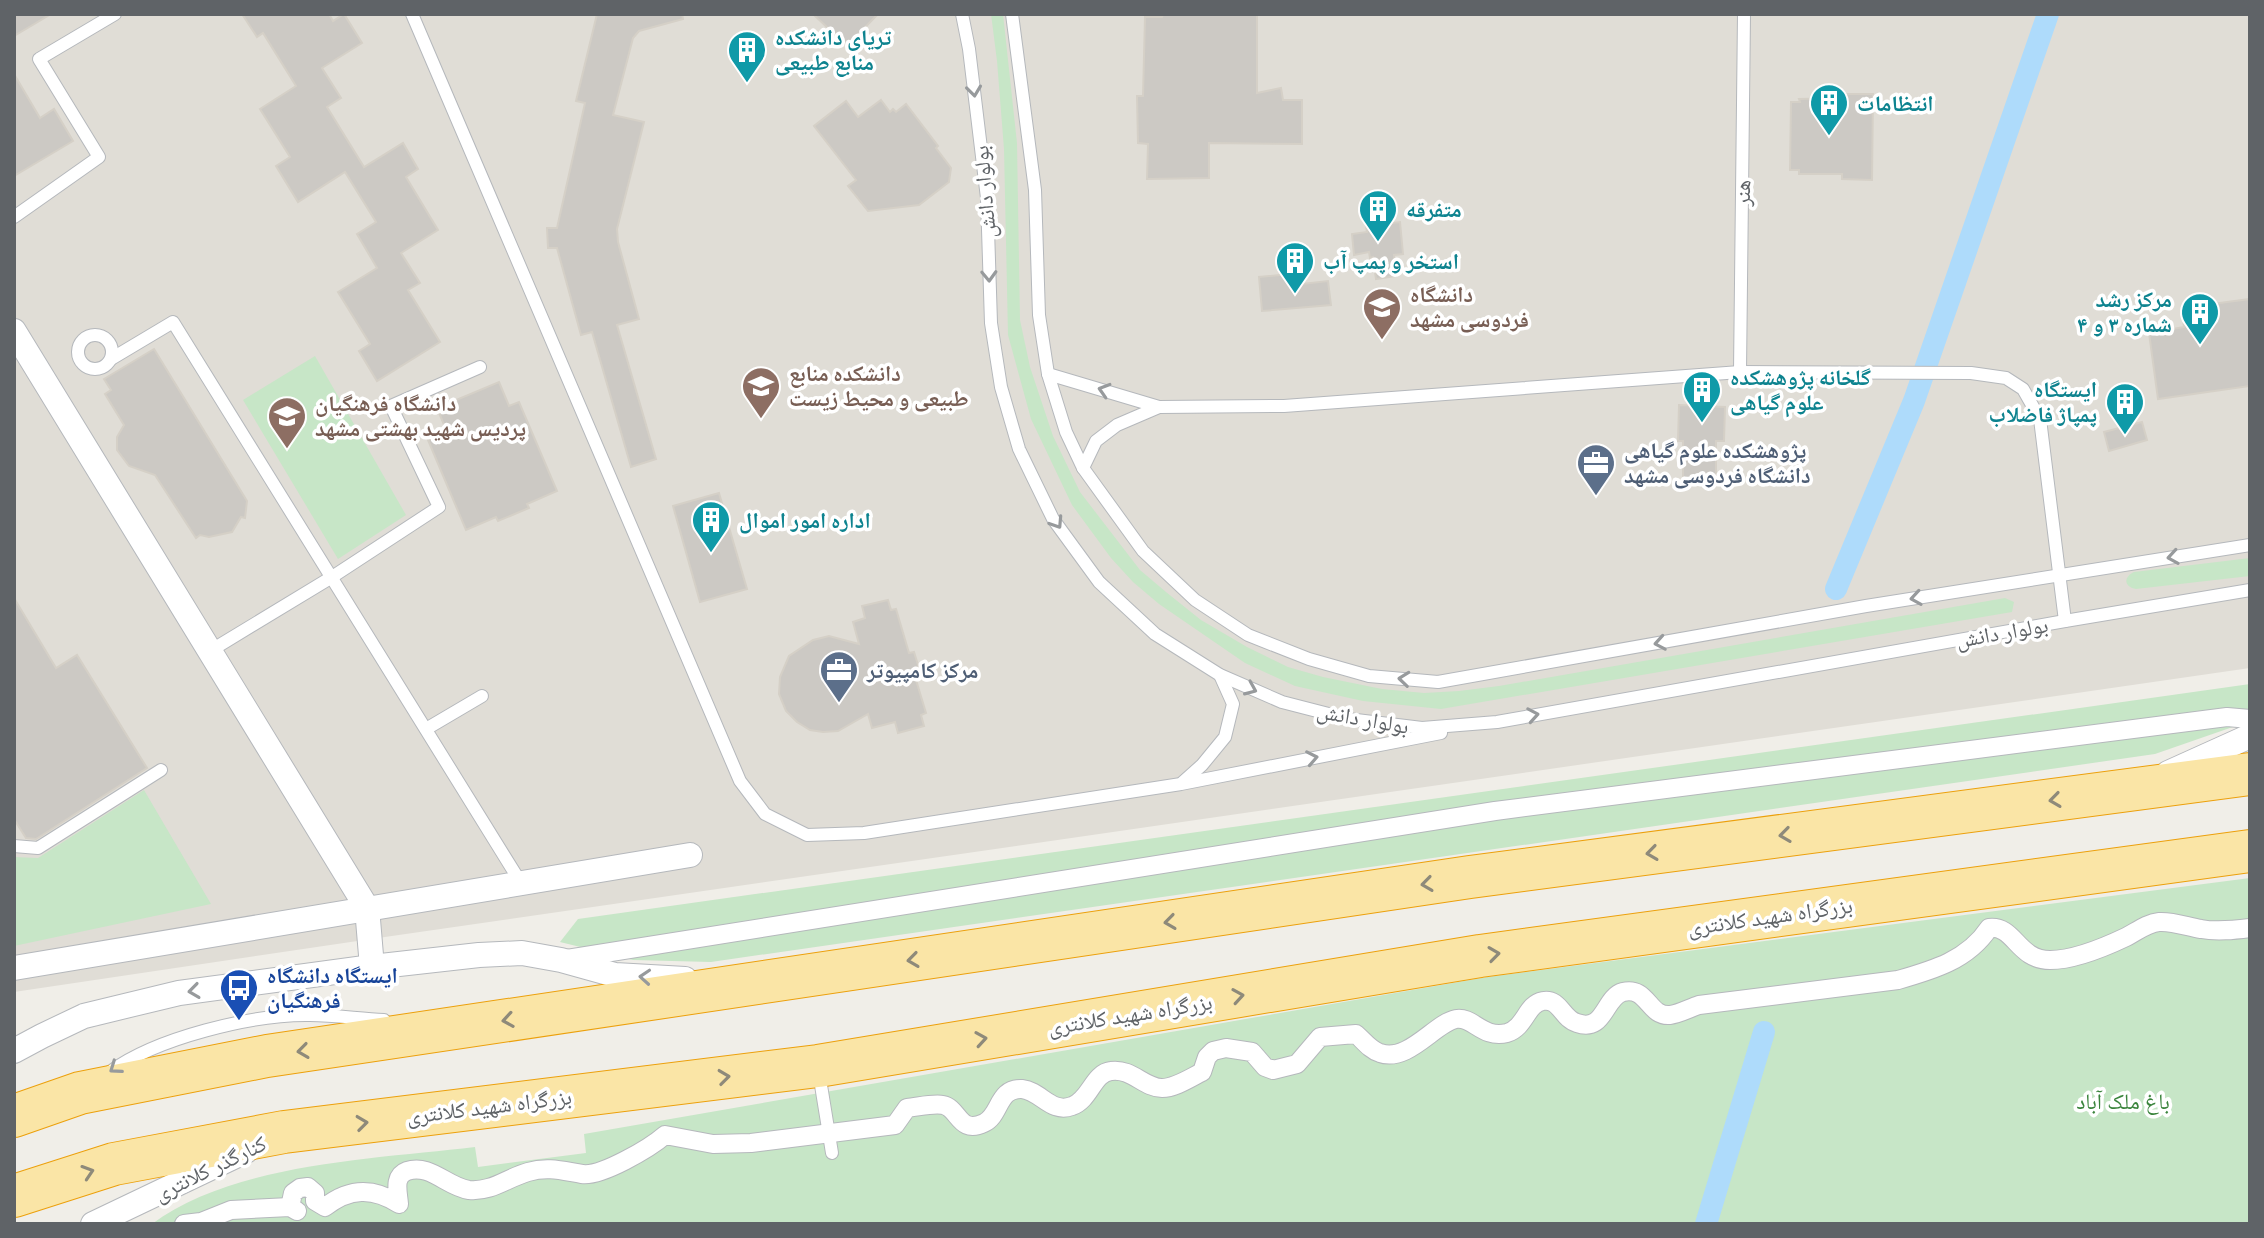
<svg xmlns="http://www.w3.org/2000/svg" width="2264" height="1238" viewBox="0 0 2264 1238" font-family="'Fira Sans Condensed','Noto Naskh Arabic',sans-serif">
	<rect width="100%" height="100%" fill="#f0eee8"/>
	<path fill="#e0ddd6" d="M14,14H2250V668L371,939L14,992Z"/>
	<g fill="#c7e6c7">
		<path d="M991,14H1003L1017,143L1020,320L1030,367L1053,436L1080,492L1140,570L1166,592L1201,620L1247,647L1288,667L1323,677L1382,689L1424,693L1459,691L1499,686L2005,598L2014,602L2012,612L1441,709L1363,701L1295,686L1245,663L1159,604L1133,582L1111,558L1072,505L1031,419L1008,335L1004,149L997,61Z"/>
		<path d="M315,356L406,515L338,559L243,400Z"/>
		<path d="M2250,558V576L2136,589C2124,587 2123,577 2134,572Z"/>
		<path d="M2250,684V721L2155,754L711,962L633,960L560,942L578,919Z"/>
		<path d="M144,790L211,904L14,946V857L38,858Z"/>
		<path d="M2250,878V1224H152C233,1163 376,1159 475,1147L478,1167L586,1153L584,1134L1487,977Z"/>
	</g>
	<g fill="none" stroke-linecap="round" stroke-linejoin="round">
		<g stroke="#aedbfb" stroke-width="22">
			<path d="M1836,589L1914,401L2048,14"/>
			<path d="M1706,1224L1764,1032"/>
		</g>
	</g>
	<g fill="#ccc9c4" stroke="#d5d0c7" stroke-width="2">
		<path d="M14,14H51L14,36Z"/>
		<path d="M242,14H329L333,21L344,14L362,43L322,68L341,98L327,107L364,167L403,143L418,169L406,177L438,230L401,253L420,283L408,290L440,342L377,381L359,351L370,344L338,292L377,268L357,234L376,222L345,172L298,202L276,166L290,157L260,109L296,86L263,33L257,37Z"/>
		<path d="M597,14H682L683,19L639,31L633,38L613,115L644,122L617,229L618,242L639,319L617,325L656,459L631,467L592,332L581,335L557,248H548L547,228H557L585,103L576,101Z"/>
		<path d="M813,14H878L847,46Z"/>
		<path d="M1163,14H1257V93L1281,88L1283,100H1302V144L1209,143V178L1147,179L1148,144L1138,143L1137,96H1143L1145,17H1162Z"/>
		<path d="M14,74L40,118L54,109L73,141L14,176Z"/>
		<path d="M1844,94H1873L1872,180L1842,179V174H1799V170H1790L1791,102H1800L1799,99L1844,98Z"/>
		<path d="M881,100L890,112L893,109L896,112L906,104L938,146L936,148L951,168L949,182L919,205L868,211L848,186L856,180L814,126L846,101L858,117Z"/>
		<path d="M1400,222L1403,254L1394,255L1396,276L1376,279L1373,257L1370,258L1369,252L1354,255L1352,234L1367,232L1366,226Z"/>
		<path d="M1300,273L1302,284L1328,281L1331,305L1262,311L1259,277Z"/>
		<path d="M2250,299V386L2158,399L2149,333L2184,327L2183,319L2190,318L2189,307Z"/>
		<path d="M154,349L247,501L245,518L241,517L232,532L209,537L200,535L196,538L155,475L129,466L117,450V437L124,425L105,394L111,390L104,379Z"/>
		<path d="M499,382L509,406L519,402L557,491L527,504L529,508L498,521L496,517L466,530L428,440L447,432L437,408Z"/>
		<path d="M1679,405L1725,407L1724,441H1716V481L1683,480V441H1678Z"/>
		<path d="M2142,422L2147,440L2109,451L2104,432Z"/>
		<path d="M719,493L747,589L700,602L673,506Z"/>
		<path d="M14,598L56,668L77,655L147,768L36,839L26,838L14,819Z"/>
		<path d="M888,600L891,610L896,609L909,653L914,652L919,668L913,670L926,713L921,715L924,726L898,733L895,722L872,728L868,714L838,731L823,732L810,730L797,722L786,711L779,694L780,677L789,656L813,640L829,636L859,644L853,622L865,618L862,606Z"/>
	</g>
	<g fill="none" stroke-linecap="round" stroke-linejoin="round">
		<defs>
			<g id="service">
				<path d="M412,14L740,781L765,814L807,835L864,833L1181,784L1441,733"/>
				<path d="M962,14L969,49L987,198L991,323L1001,387L1019,449L1053,519L1099,582L1155,634L1220,675L1282,702L1348,719L1422,728L1497,722L2065,621L2250,590"/>
				<path d="M1012,14L1035,190L1039,315L1048,374L1066,432L1083,468L1143,551L1195,600L1248,635L1309,659L1369,676L1438,682L1866,606L2250,545"/>
				<path d="M14,217L99,157L39,59L115,14"/>
				<circle cx="95" cy="352" r="17"/>
				<path d="M111,359L173,322L521,883"/>
				<path d="M1740,372L1744,14"/>
				<path d="M1048,374L1159,407L1284,406L1740,372L1971,373L2006,378L2023,389L2040,419L2065,621"/>
				<path d="M1083,468L1096,441L1117,425L1159,407"/>
				<path d="M210,651L332,577L439,507L391,406L480,367"/>
				<path d="M426,729L482,696"/>
				<path d="M1183,782L1202,765L1225,737L1233,704L1220,675"/>
				<path d="M14,846L38,848L161,770"/>
				<path d="M110,1072C156,1038 253,1014 310,1015C335,1015 360,1019 384,1020"/>
				<path d="M819,1073L832,1153"/>
			</g>
			<g id="pedestrian">
				<path d="M567,959L1495,811L2227,717L2250,719"/>
				<path d="M290,1207L293,1193L300,1188L308,1187L315,1193V1201L325,1207C349,1188 373,1187 399,1204C398,1192 393,1176 407,1171C430,1163 447,1187 469,1190C492,1192 507,1178 528,1172C548,1166 563,1171 582,1174C601,1177 650,1148 665,1135L713,1144L751,1143L895,1125L907,1108C918,1107 933,1103 943,1105C959,1108 959,1135 984,1123C1001,1115 997,1088 1022,1089C1041,1091 1051,1114 1072,1106C1090,1100 1093,1073 1111,1071C1132,1068 1144,1088 1162,1088C1175,1088 1190,1078 1202,1072L1207,1057L1213,1051L1226,1048L1252,1052L1265,1067L1273,1070L1297,1064L1320,1037L1356,1034C1363,1040 1370,1050 1380,1053C1408,1063 1435,1023 1456,1019C1473,1016 1482,1039 1507,1033C1526,1027 1526,1004 1543,1001C1560,998 1562,1019 1577,1023C1605,1033 1604,997 1623,992C1648,986 1648,1017 1670,1015C1679,1014 1690,1008 1699,1005L1898,980C1933,970 1968,960 1989,928C2015,925 2017,960 2050,960C2073,960 2105,947 2126,937C2136,932 2147,923 2159,922C2173,921 2188,927 2201,929C2217,932 2234,930 2250,928"/>
				<path d="M184,1224L201,1222L231,1210L290,1207L297,1211"/>
			</g>
			<g id="minor">
				<path d="M14,331L367,908L372,967"/>
				<path d="M2168,773L2250,736"/>
				<path d="M14,968L690,855"/>
				<path d="M14,1051L42,1036L84,1016L179,993L372,967L479,955L522,953L561,960L615,975L685,979"/>
				<path d="M93,1224L246,1151"/>
			</g>
			<g id="trunk">
				<path d="M14,1116L80,1093L267,1056L1470,877L2250,774"/>
				<path d="M14,1196L114,1164L284,1132L818,1066L1480,956L2250,851"/>
			</g>
		</defs>
		<use href="#service" stroke="#b5b8bc" stroke-width="14"/>
		<use href="#pedestrian" stroke="#b5b8bc" stroke-width="20"/>
		<use href="#minor" stroke="#b5b8bc" stroke-width="26"/>
		<use href="#trunk" stroke="#eca00c" stroke-width="44"/>
		<use href="#service" stroke="#fff" stroke-width="12"/>
		<use href="#pedestrian" stroke="#fff" stroke-width="18"/>
		<use href="#minor" stroke="#fff" stroke-width="24"/>
		<use href="#trunk" stroke="#fae5a6" stroke-width="42"/>
	</g>
	<defs><path id="oneway-chevron" d="M-2-3.5L2.5 0L-2 3.5" fill="none" stroke-width="1.6" stroke-linecap="round" stroke-linejoin="round" transform="scale(2)"/></defs>
	<g stroke="#979a9c">
		<use href="#oneway-chevron" transform="translate(974 91) rotate(83)"/>
		<use href="#oneway-chevron" transform="translate(989 276) rotate(88)"/>
		<use href="#oneway-chevron" transform="translate(1104 390) rotate(-163)"/>
		<use href="#oneway-chevron" transform="translate(1057 523) rotate(57)"/>
		<use href="#oneway-chevron" transform="translate(2173 557) rotate(171)"/>
		<use href="#oneway-chevron" transform="translate(1916 598) rotate(171)"/>
		<use href="#oneway-chevron" transform="translate(1660 643) rotate(170)"/>
		<use href="#oneway-chevron" transform="translate(1404 679) rotate(-174)"/>
		<use href="#oneway-chevron" transform="translate(1251 689) rotate(23)"/>
		<use href="#oneway-chevron" transform="translate(1533 715) rotate(-10)"/>
		<use href="#oneway-chevron" transform="translate(1312 758) rotate(-11)"/>
		<use href="#oneway-chevron" transform="translate(645 977) rotate(-176)"/>
		<use href="#oneway-chevron" transform="translate(194 991) rotate(172)"/>
		<use href="#oneway-chevron" transform="translate(115 1068) rotate(145)"/>
	</g>
	<g stroke="#8e8a7a">
		<use href="#oneway-chevron" transform="translate(2055 800) rotate(172)"/>
		<use href="#oneway-chevron" transform="translate(1785 835) rotate(172)"/>
		<use href="#oneway-chevron" transform="translate(1652 853) rotate(172)"/>
		<use href="#oneway-chevron" transform="translate(1427 884) rotate(172)"/>
		<use href="#oneway-chevron" transform="translate(1170 922) rotate(172)"/>
		<use href="#oneway-chevron" transform="translate(1494 954) rotate(-8)"/>
		<use href="#oneway-chevron" transform="translate(913 960) rotate(172)"/>
		<use href="#oneway-chevron" transform="translate(1238 996) rotate(-9)"/>
		<use href="#oneway-chevron" transform="translate(508 1020) rotate(171)"/>
		<use href="#oneway-chevron" transform="translate(981 1039) rotate(-9)"/>
		<use href="#oneway-chevron" transform="translate(303 1051) rotate(172)"/>
		<use href="#oneway-chevron" transform="translate(724 1077) rotate(-7)"/>
		<use href="#oneway-chevron" transform="translate(362 1123) rotate(-7)"/>
		<use href="#oneway-chevron" transform="translate(88 1172) rotate(-18)"/>
	</g>
	<defs>
		<symbol id="building-pin" viewBox="-11 -11 22 30"><path d="M0 17L-7.5 6A9.5 9.5 0 1 1 7.5 6Z" fill="#0f9aa8" stroke="#fff"/><path d="M-4-6H4V6H1V3H-1V6H-4ZM-2.5-4.3h1.7v1.8h-1.7ZM.8-4.3h1.7v1.8H.8ZM-2.5-1h1.7V.8h-1.7ZM.8-1h1.7V.8H.8Z" fill="#fff"/></symbol>
		<symbol id="university-pin" viewBox="-11 -11 22 30"><path d="M0 17L-7.5 6A9.5 9.5 0 1 1 7.5 6Z" fill="#8d6e63" stroke="#fff"/><path d="M0-5L7-2L0 1L-7-2ZM-4 1L0 2.5L4 1V4Q0 6-4 4Z" fill="#fff"/></symbol>
		<symbol id="office-pin" viewBox="-11 -11 22 30"><path d="M0 17L-7.5 6A9.5 9.5 0 1 1 7.5 6Z" fill="#5c6f8a" stroke="#fff"/><path d="M-6-3h4V-5.5h4V-3h4V5H-6ZM-1-4.5V-3h2v-1.5ZM-6 0V1H6V0Z" fill="#fff"/></symbol>
		<symbol id="bus-pin" viewBox="-11 -11 22 30"><path d="M0 17L-7.5 6A9.5 9.5 0 1 1 7.5 6Z" fill="#1a4fb4" stroke="#fff"/><path d="M-5-6H5V4H4V6H2V4H-2V6H-4V4H-5ZM-3.5-4V0h7V-4ZM-3.5 1.2v1.5H-2V1.2ZM2 1.2v1.5H3.5V1.2Z" fill="#fff"/></symbol>
	</defs>
	<g fill-rule="evenodd">
		<use href="#building-pin" x="725" y="28" width="44" height="60"/>
		<use href="#building-pin" x="1807" y="81" width="44" height="60"/>
		<use href="#building-pin" x="1356" y="187" width="44" height="60"/>
		<use href="#building-pin" x="1273" y="239" width="44" height="60"/>
		<use href="#university-pin" x="1360" y="285" width="44" height="60"/>
		<use href="#building-pin" x="2178" y="290" width="44" height="60"/>
		<use href="#university-pin" x="739" y="364" width="44" height="60"/>
		<use href="#building-pin" x="1680" y="368" width="44" height="60"/>
		<use href="#building-pin" x="2103" y="380" width="44" height="60"/>
		<use href="#university-pin" x="265" y="394" width="44" height="60"/>
		<use href="#office-pin" x="1574" y="441" width="44" height="60"/>
		<use href="#building-pin" x="689" y="498" width="44" height="60"/>
		<use href="#office-pin" x="817" y="648" width="44" height="60"/>
		<use href="#bus-pin" x="217" y="966" width="44" height="60"/>
	</g>
	<g text-anchor="middle" stroke-width="7" stroke-linejoin="round" paint-order="stroke">
		<g font-size="22" font-weight="bold" fill="#0d838f" stroke="#fff" text-anchor="start">
			<text x="775" y="45">تریای دانشکده<tspan x="775" dy="25">منابع طبیعی</tspan></text>
			<text x="1857" y="111">انتظامات</text>
			<text x="1406" y="217">متفرقه</text>
			<text x="1323" y="269">استخر و پمپ آب</text>
			<text x="2172" y="307" text-anchor="end">مرکز رشد<tspan x="2172" dy="25">شماره ۳ و ۴</tspan></text>
			<text x="1730" y="385">گلخانه پژوهشکده<tspan x="1730" dy="25">علوم گیاهی</tspan></text>
			<text x="2097" y="397" text-anchor="end">ایستگاه<tspan x="2097" dy="25">پمپاژ فاضلاب</tspan></text>
			<text x="739" y="528">اداره امور اموال</text>
		</g>
		<g font-size="22" fill="#5f6367" stroke="#fff">
			<text transform="translate(984 192) rotate(-95)" y="8">بولوار دانش</text>
			<text transform="translate(1742 193) rotate(-89)" y="8">هنر</text>
			<text transform="translate(2002 632) rotate(-10)" y="8">بولوار دانش</text>
			<text transform="translate(1363 718) rotate(10)" y="8">بولوار دانش</text>
			<text transform="translate(1770 916) rotate(-8)" y="8">بزرگراه شهید کلانتری</text>
			<text transform="translate(1130 1014) rotate(-9)" y="8">بزرگراه شهید کلانتری</text>
			<text transform="translate(489 1106) rotate(-7)" y="8">بزرگراه شهید کلانتری</text>
			<text transform="translate(210 1168) rotate(-26)" y="8">کنارگذر کلانتری</text>
		</g>
		<g font-size="22" font-weight="bold" fill="#785e54" stroke="#fff" text-anchor="start">
			<text x="1410" y="302">دانشگاه<tspan x="1410" dy="25">فردوسی مشهد</tspan></text>
			<text x="789" y="381">دانشکده منابع<tspan x="789" dy="25">طبیعی و محیط زیست</tspan></text>
			<text x="315" y="411">دانشگاه فرهنگیان<tspan x="315" dy="25">پردیس شهید بهشتی مشهد</tspan></text>
		</g>
		<g font-size="22" font-weight="bold" fill="#4e5e75" stroke="#fff" text-anchor="start">
			<text x="1624" y="458">پژوهشکده علوم گیاهی<tspan x="1624" dy="25">دانشگاه فردوسی مشهد</tspan></text>
			<text x="867" y="678">مرکز کامپیوتر</text>
		</g>
		<g font-size="22" font-weight="bold" fill="#164399" stroke="#fff" text-anchor="start">
			<text x="267" y="983">ایستگاه دانشگاه<tspan x="267" dy="25">فرهنگیان</tspan></text>
		</g>
		<g font-size="22" fill="#3a843c" stroke="#fff">
			<text x="2123" y="1109">باغ ملک آباد</text>
		</g>
	</g>
	<rect width="2264" height="1238" fill="none" stroke="#5f6367" stroke-width="32"/>
</svg>
